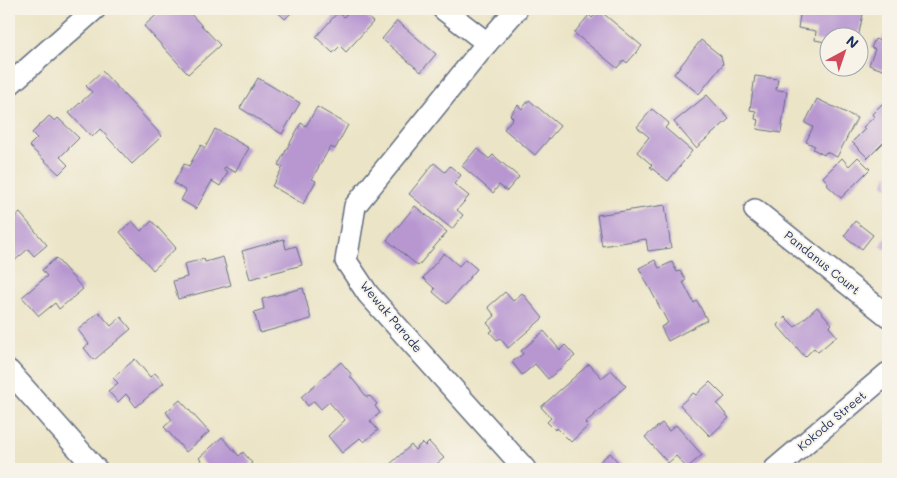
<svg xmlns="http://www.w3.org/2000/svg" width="897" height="478" viewBox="0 0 897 478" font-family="Mali,sans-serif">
	<rect width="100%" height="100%" fill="#f7f3e8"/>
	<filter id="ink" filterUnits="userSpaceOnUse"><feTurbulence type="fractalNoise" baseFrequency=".02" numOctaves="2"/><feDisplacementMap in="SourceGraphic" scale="10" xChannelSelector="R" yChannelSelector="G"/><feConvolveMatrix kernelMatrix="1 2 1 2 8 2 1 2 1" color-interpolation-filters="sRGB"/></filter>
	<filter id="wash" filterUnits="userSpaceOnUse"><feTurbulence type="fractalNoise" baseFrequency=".0096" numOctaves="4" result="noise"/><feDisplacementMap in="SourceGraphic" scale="20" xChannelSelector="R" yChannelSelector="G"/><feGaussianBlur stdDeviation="1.12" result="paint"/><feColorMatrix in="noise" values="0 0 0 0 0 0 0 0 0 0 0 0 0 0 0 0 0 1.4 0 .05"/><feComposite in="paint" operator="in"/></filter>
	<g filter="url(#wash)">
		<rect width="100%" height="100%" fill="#ebe4c6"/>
		<g id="blocks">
			<g fill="#b897d1">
				<path d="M163,9L168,14L173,9H186L220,45L188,74L144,26Z"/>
				<path d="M274,9H295L285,19Z"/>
				<path d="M355,9H358L373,22L346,52L340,46L333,53L316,37L338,12L344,17L348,12L350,14Z"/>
				<path d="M801,9H864L858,38H830V43L815,40L816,31L798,28Z"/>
				<path d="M599,10L642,46L627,63L624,60L617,68L574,33L589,15L592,18Z"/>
				<path d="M397,21L436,54L421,72L382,39Z"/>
				<path d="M886,29L888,30V43L882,40Z"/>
				<path d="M875,39L888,44V72L869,65L875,49L871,48Z"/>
				<path d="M701,40L721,56L723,64L699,94L674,74Z"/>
				<path d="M102,71L162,136L132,164L100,129L92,137L69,113L92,92L86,86Z"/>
				<path d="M755,76L778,79L776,90L787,91L781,133L757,129L759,120L755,119L756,111L750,110Z"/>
				<path d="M258,78L300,103L282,134L240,108Z"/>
				<path d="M707,95L729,119L696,148L674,122Z"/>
				<path d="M817,99L857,118L837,157L826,152L824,155L813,149L815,146L806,142L813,127L805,123Z"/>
				<path d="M529,100L560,126L535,155L504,129L513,118L510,115L518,105L522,109Z"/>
				<path d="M883,103L888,109V138L868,158L852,142L865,129L863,127L874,117L872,114Z"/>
				<path d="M317,107L348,125L335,149L330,147L312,179L316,181L303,204L272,186L283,167L278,165L301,123L306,126Z"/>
				<path d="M652,109L669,123L665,128L692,151L668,181L650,167L652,165L637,152L649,137L637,127Z"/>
				<path d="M49,116L55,121L58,118L79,138L60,157L68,165L59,174L29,146L37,138L32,133Z"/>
				<path d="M215,129L249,148L235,172L225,167L223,169L228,172L220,186L212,181L196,209L181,200L186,191L174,183L184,164L189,166L201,145L205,148Z"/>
				<path d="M477,148L489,159L493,155L519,177L507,191L499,185L493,193L462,166Z"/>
				<path d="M858,157L870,169L841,198L827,185L828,183L823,177L842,158L849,166Z"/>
				<path d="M434,163L445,172L450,166L461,175L454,184L469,196L457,210L463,215L452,229L409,194Z"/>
				<path d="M888,173V187L883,185Z"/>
				<path d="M665,205L671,248L648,251L646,239L602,246L597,215Z"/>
				<path d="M415,206L447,232L418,266L387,240Z"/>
				<path d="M20,213L47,245L34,256L28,249L13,262L9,257V222Z"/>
				<path d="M132,221L141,231L152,221L176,248L153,270L120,232Z"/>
				<path d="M855,221L873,235L862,249L844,236Z"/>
				<path d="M888,232V251L880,246Z"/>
				<path d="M284,239L286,249L296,246L302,265L250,279L242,251Z"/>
				<path d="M444,253L459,266L465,259L477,269L447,304L433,292L435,289L423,278Z"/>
				<path d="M223,257L231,285L178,299L173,281L187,277L184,264L204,259L205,262Z"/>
				<path d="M56,258L83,289L59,309L55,303L39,316L22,297L47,276L42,270Z"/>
				<path d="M655,260L659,268L672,262L677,272L680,271L686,280L683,282L694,303L697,301L707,320L668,341L661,327L668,323L639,268Z"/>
				<path d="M303,288L311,319L260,333L254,312L264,309L262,299Z"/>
				<path d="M505,292L513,301L522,293L543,318L508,348L500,338L497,340L490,332L493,330L487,323L495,316L488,307Z"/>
				<path d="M817,307L832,324L829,327L837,336L818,352L814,348L805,357L777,325L785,317L795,327Z"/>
				<path d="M99,312L111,326L121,317L131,329L94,360L84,348L89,344L78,330Z"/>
				<path d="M544,331L560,350L565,345L575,356L548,379L535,364L522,375L512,362L523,354L521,351Z"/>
				<path d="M135,359L150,377L155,373L164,383L136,407L126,394L118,402L108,391L118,383L113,378Z"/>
				<path d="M341,362L352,375L350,376L367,397L370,396L377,404L375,406L380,413L370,421L378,430L364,442L360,438L342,453L328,436L345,420L329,402L321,409L314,401L308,406L301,397Z"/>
				<path d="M589,364L602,378L611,370L626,386L585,423L588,426L571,442L557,428L555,430L547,422L551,418L541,407Z"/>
				<path d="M710,382L725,397L717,404L729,418L710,436L680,405L693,393L696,395Z"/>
				<path d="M180,400L209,432L186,452L164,427L172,420L166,412Z"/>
				<path d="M662,423L669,431L676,425L702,455L687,468L676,456L668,463L645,437Z"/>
				<path d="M222,437L239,456L243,452L252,463L245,469H209L199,458Z"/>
				<path d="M429,442L444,458L431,469H387L386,468L411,445L415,450L422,443L425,446Z"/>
				<path d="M610,453L624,469H605L599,462Z"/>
			</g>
		</g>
	</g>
	<g filter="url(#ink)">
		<use href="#blocks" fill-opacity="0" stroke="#646e82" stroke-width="1"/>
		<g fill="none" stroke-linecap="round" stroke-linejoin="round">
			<defs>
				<g id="minor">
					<path d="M443,9L487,43"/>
					<path d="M517,9L487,43L355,206L346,261L368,294L525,469"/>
					<path d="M9,85L95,9"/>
					<path d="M755,210L888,316"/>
					<path d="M9,371L96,469"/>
					<path d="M775,469L888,373"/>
				</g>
			</defs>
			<use href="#minor" stroke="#646e82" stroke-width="24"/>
			<use href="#minor" stroke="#fff" stroke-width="21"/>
		</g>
	</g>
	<g text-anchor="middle" stroke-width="4" stroke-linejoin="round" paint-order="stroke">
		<g font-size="12" fill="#1b2f5e" stroke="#f7f3e8">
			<text transform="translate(822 263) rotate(39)" y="4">Pandanus Court</text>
			<text transform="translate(391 317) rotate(50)" y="4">Wewak Parade</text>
			<text transform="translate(832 421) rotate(-40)" y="4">Kokoda Street</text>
		</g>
	</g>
	<rect width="897" height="478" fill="none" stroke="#f7f3e8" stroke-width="30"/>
	<g transform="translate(844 52) rotate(40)"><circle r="24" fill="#f7f3e8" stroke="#9fa5b1"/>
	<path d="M0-4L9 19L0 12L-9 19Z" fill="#d1495b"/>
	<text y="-8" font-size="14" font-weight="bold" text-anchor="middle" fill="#1b2f5e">N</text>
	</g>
</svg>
